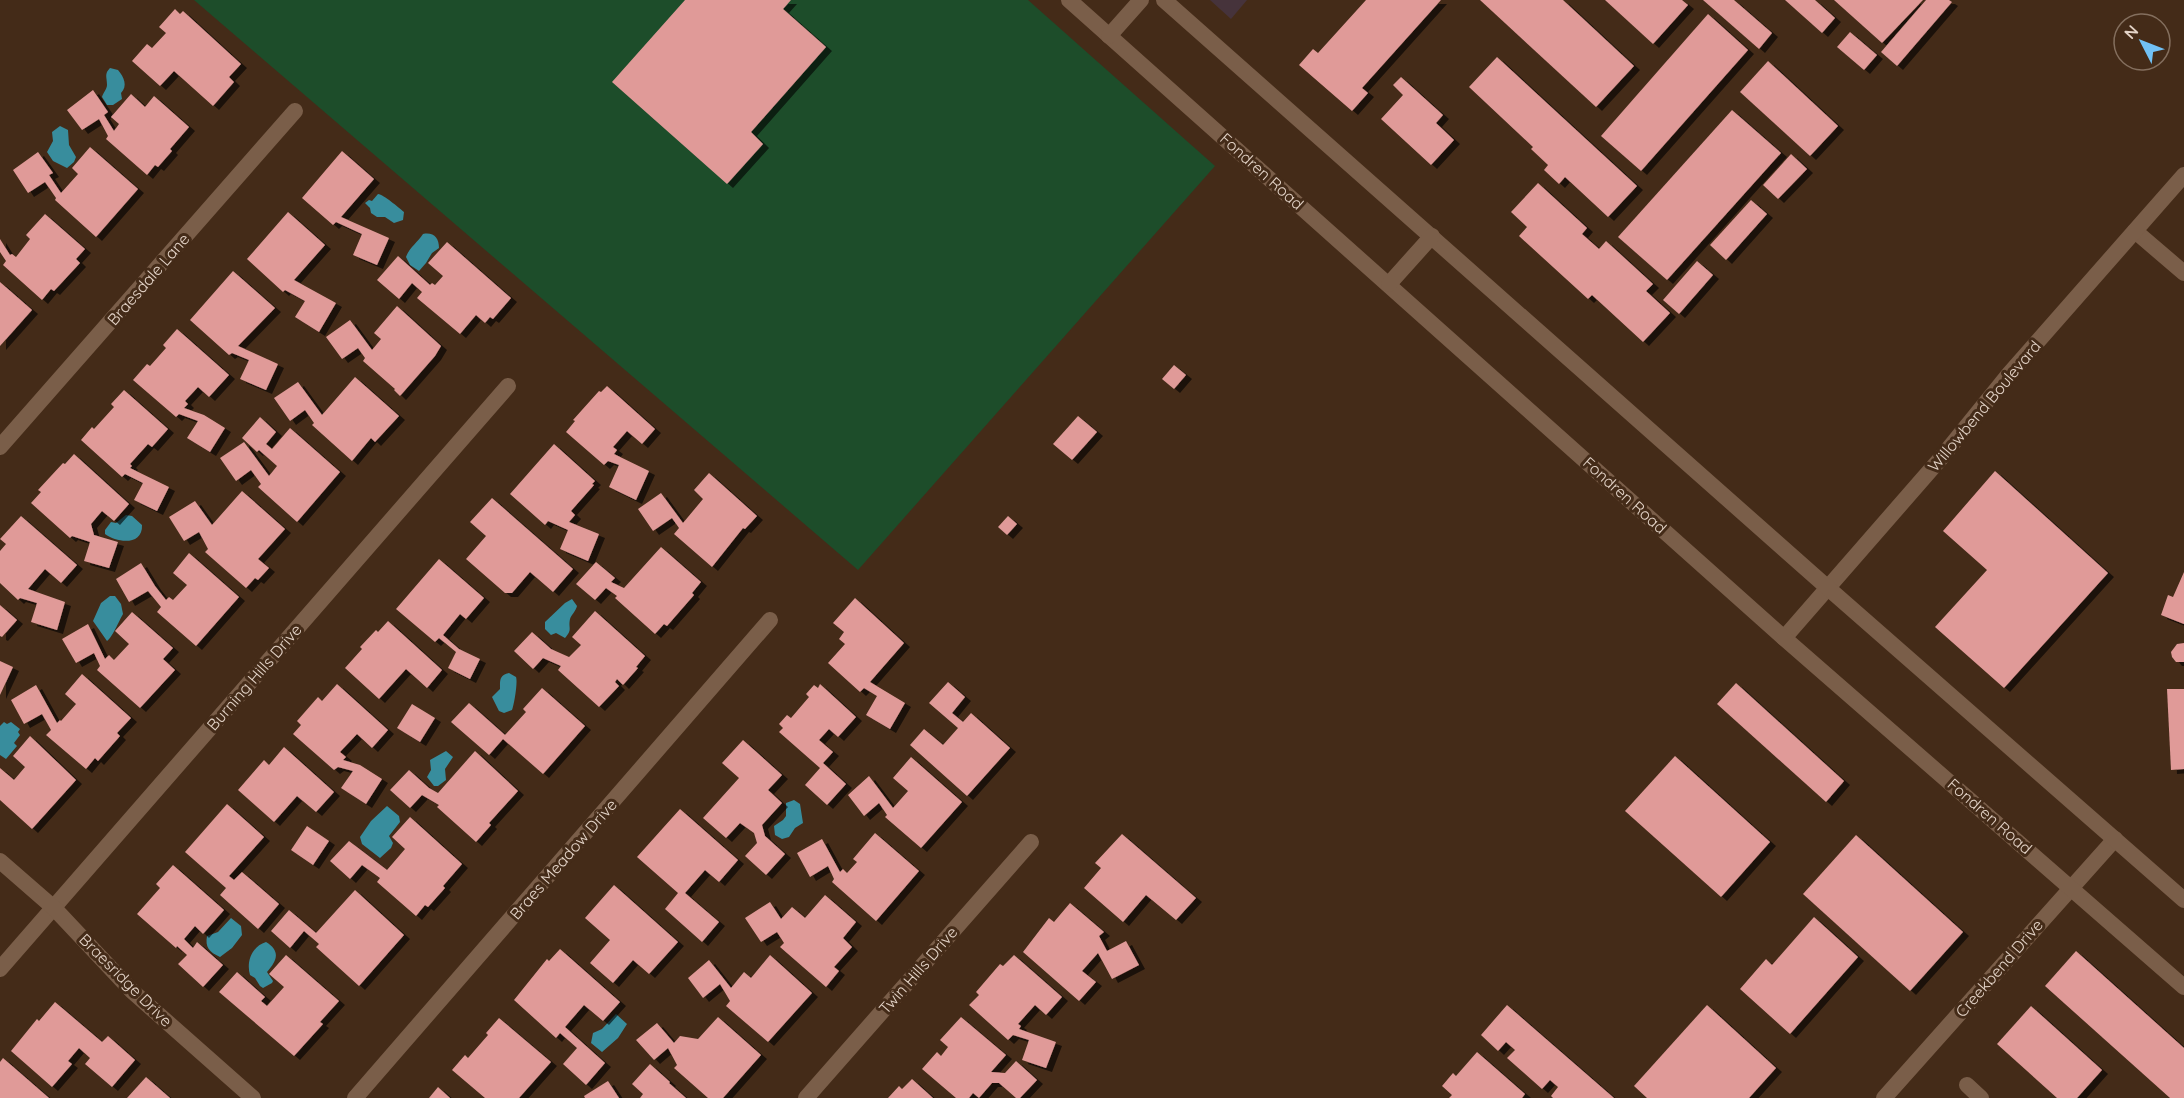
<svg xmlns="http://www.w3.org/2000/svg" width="2184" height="1098" viewBox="0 0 2184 1098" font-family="Quicksand,sans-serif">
	<defs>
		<filter id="shadow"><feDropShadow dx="6" dy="4" stdDeviation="0" flood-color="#0009"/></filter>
	</defs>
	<rect width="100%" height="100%" fill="#442b18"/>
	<path fill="#46333b" d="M1210,0H1247L1231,19Z"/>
	<path fill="#1d4d2a" d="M194,0H1028L1215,166L858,570Z"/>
	<g fill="#388d9d">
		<path d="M110,68L118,70C124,77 128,86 121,93L122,99L113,105H107L102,97C103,93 107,89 107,85C107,77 104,74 110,68Z"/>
		<path d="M60,126L68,130L69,145L76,157L74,162L67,168L53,161L47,152L53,141L52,132Z"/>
		<path d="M378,194C384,195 398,207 404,212L403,220L394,223L385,217H377L371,213L370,208L365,203L369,200L372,201Z"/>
		<path d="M423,234C434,232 439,238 439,248L432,253L426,263L419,271L410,265L406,257C409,248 418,242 423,234Z"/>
		<path d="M126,515L132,516L142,525C143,546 117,543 105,534V530L111,522L116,523Z"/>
		<path d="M110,596H115L121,604L123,614C119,621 112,638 107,641L93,621L101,603Z"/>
		<path d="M572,599L577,606C576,611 571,615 570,619C568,629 573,629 565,638L556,633L551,635L545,629V622L565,603Z"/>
		<path d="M509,673L516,677C518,682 514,705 512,710L504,713L499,711L492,697L500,689C500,681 499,675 509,673Z"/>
		<path d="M4,722L7,724L11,722L20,729L18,732L20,735L14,743L17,746L6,759L0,755V726Z"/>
		<path d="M446,751L453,757L445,769L446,780L438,786H434L427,777L431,770L430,760Z"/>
		<path d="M794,800L800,804L803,823L795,828L789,837L782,839L775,835L774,826L783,820L786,816V803Z"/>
		<path d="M387,806L399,816L400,822L389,836L393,843L391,848L380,858L362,844L360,837L371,821Z"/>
		<path d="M231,918L241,926L242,935L232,948L220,957C209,952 205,947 207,936L218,932Z"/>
		<path d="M266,942C281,951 277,961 267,972L273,981L272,983L263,988L260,986L255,978L250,975C246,962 252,946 266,942Z"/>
		<path d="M616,1014L627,1024L618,1038L602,1052L591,1043L593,1033L602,1029Z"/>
	</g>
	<g fill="#e09a98" filter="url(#shadow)">
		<path d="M685,0H791L783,9L826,47L751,132L763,144L727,184L612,82Z"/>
		<path d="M1366,0H1441L1362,88L1368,93L1352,111L1299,65L1313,49L1318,53Z"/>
		<path d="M1480,0H1563L1634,66L1596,107Z"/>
		<path d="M1605,0H1682L1688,5L1653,44Z"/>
		<path d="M1703,0H1734L1772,33L1759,49Z"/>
		<path d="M1785,0H1815L1835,18L1822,33Z"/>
		<path d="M1834,0H1923L1882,43Z"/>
		<path d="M1926,0H1949L1952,2L1897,66L1881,52Z"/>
		<path d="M175,9L180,14L183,11L241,64L229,77L234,82L213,106L174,71L160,86L132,61L147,44L152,48L166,33L159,27Z"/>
		<path d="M1708,14L1748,50L1641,171L1601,136Z"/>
		<path d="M1850,32L1877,55L1864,70L1837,47Z"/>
		<path d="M1497,57L1637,186L1608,217L1565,177L1559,184L1544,170L1548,165L1531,149L1533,147L1469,87Z"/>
		<path d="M1768,61L1838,126L1810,156L1740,92Z"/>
		<path d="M1401,77L1443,115L1436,123L1454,140L1431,165L1381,119L1403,95L1393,85Z"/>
		<path d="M93,90L108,112L104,115L114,131L119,124L111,117L131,94L145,107L154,96L189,127L170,149L172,151L158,167L155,165L147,175L106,139L108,136L99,119L82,130L67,110Z"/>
		<path d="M1732,110L1781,153L1667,280L1618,237Z"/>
		<path d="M90,147L138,189L96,237L55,200L56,198L45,182L28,193L13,170L38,152L53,173L49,175L61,193L78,174L72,168Z"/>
		<path d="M342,151L374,179L341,217L389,238L377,265L353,255L362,234L336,222L333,225L302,198Z"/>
		<path d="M1791,154L1807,169L1778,199L1763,185Z"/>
		<path d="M1538,183L1587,228L1582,234L1599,249L1606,241L1653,284L1646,291L1670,313L1643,342L1592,295L1588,299L1519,236L1527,227L1511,212Z"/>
		<path d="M1751,200L1767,214L1726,260L1710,245Z"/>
		<path d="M288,212L325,245L294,280L336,303L319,332L295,317L305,301L285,290L283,292L247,259Z"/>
		<path d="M45,214L85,249L76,259L80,263L54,291L51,289L42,300L3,265L6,261L0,252V239L10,255L12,254L16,257L30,239L26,235Z"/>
		<path d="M447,242L511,298L493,319L490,317L485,323L476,315L460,334L417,298L422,292L412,283L399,299L377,280L398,256L430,285L432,283L435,285L443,276L428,263Z"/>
		<path d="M1697,261L1713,275L1679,314L1663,300Z"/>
		<path d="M233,271L275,308L238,346L278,364L266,390L240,379L249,360L232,353L229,355L190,320Z"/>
		<path d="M0,282L32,310L0,346Z"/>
		<path d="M397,306L441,346L435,356L400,396L394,390L395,389L363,361L365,358L358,348L342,359L326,337L350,320L372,350L381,339L374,333Z"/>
		<path d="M177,329L229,375L209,397L198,387L185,401L188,404L184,408L204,415L225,428L210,452L187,438L198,421L179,414L176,417L133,380L147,364L150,366L166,348L163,345Z"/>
		<path d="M1174,365L1186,375L1174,389L1162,379Z"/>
		<path d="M355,377L399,416L375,442L371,438L352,461L312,425L314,423L305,410L290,421L274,398L298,382L322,415Z"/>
		<path d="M607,386L655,429L642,444L627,431L613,447L617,450L614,454L649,471L636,500L609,487L619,465L608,461L604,465L566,432L575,421L573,420L599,391L601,392Z"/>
		<path d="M124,390L168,429L152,447L148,444L130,464L132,466L130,468L169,487L157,511L134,500L143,483L125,474L122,477L81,440L92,427L94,429L114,407L111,404Z"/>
		<path d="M1078,416L1097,432L1072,460L1053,444Z"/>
		<path d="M260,417L276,432L266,444L272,449L290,428L340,472L297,522L258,487L261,484L251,470L236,481L220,458L244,442L269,476L277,466L259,450L257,452L242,438Z"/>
		<path d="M554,444L595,481L592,484L594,485L571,511L575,515L569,522L599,534L588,561L560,549L568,530L548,521L545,525L510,494Z"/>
		<path d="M74,454L129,504L114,521L102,511L91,524L94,535L118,542L109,568L84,561L90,542L72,536L70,538L31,503L41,492L38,490L63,463L65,464Z"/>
		<path d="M1995,471L2108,573L2004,688L1935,627L1987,570L1943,531Z"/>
		<path d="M709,473L757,516L745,529L743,528L712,567L674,534L679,528L672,518L653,531L638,509L661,493L683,523L703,499L694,490Z"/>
		<path d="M242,491L285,529L258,559L269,568L258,580L255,578L246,588L205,552L208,549L199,532L184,541L169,517L195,501L212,525Z"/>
		<path d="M492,498L573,569L553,592L530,572L512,593H505L466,559L486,536L470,522Z"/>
		<path d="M21,516L77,565L61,583L45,569L28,589L65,602L57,630L31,622L37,603L20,598L18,600L0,583V551L6,544L0,539Z"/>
		<path d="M1008,516L1017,524L1007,535L998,527Z"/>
		<path d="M661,547L701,582L692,593L694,595L667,626L664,624L655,634L615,598L617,596L606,588L595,600L576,584L596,562L615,578L611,582L624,588Z"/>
		<path d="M189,553L239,597L196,646L157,612L161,607L148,591L129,602L116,579L141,563L155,586L166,600L169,597L173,600L187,585L173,573Z"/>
		<path d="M439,559L484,598L466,619L460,614L443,635L459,649L480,659L470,679L448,668L456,652L439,638L435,642L396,609Z"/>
		<path d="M2184,572V624L2161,615L2168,595L2173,597Z"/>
		<path d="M855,598L904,643L870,682L905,703L890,729L866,715L877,696L864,688L860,692L828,663L845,644L839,639L844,632L833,623Z"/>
		<path d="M0,605L17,620L2,637L0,636Z"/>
		<path d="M595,611L645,656L636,667L638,668L623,685L617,679L615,682L619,686L599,707L558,670L561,666L543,658L533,669L514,651L532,632L551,649L569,657L581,645L572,637Z"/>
		<path d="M132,612L173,648L163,659L175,670L140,708L97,670L100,666L94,653L76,663L62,639L88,624L105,659L109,655L114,660L129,644L115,631Z"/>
		<path d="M388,621L442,670L427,688L406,669L379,699L345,668L362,649L360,647L376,630L378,632Z"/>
		<path d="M2184,643V662H2176L2172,657L2171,652L2177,644Z"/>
		<path d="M0,661L13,667L0,695Z"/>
		<path d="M82,674L131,718L117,733L120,736L98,761L95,758L86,769L46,735L51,730L42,714L24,724L11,700L36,685L57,723L60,720L61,721L76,704L65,694Z"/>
		<path d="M948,682L965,697L952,713L963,722L971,713L1010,748L967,796L910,745L924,729L943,745L958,728L929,703Z"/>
		<path d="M1736,683L1844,781L1826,802L1717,704Z"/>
		<path d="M337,684L388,730L372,748L357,734L340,752L346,757L343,760L360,765L382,779L366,804L341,788L353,771L338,767L334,770L293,734L301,725L297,721L318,697L322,701Z"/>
		<path d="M820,684L856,717L838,737L829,729L819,740L833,752L823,763L846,784L827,805L805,785L820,768L779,732L783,728L779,724L787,715L791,718L809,697L806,694L814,685L818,688Z"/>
		<path d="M542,688L585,726L543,774L503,739L489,755L451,722L469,703L505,735L526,712L523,709Z"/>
		<path d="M2167,689H2184V769L2171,770Z"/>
		<path d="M412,704L435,718L420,742L397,728Z"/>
		<path d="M30,736L76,780L32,829L0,800V768L14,780L25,767L13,756Z"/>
		<path d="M743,740L782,775L768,790L782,803L762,825L765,836L785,854L766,875L745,856L757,843L754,833L740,823L726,838L703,818L739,778L722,763Z"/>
		<path d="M284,747L334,792L316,812L297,796L274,822L238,790L264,760L269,765Z"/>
		<path d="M475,751L518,791L489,823L491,825L476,842L437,807L439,805L422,795L410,808L390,790L409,770L429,788L438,793Z"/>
		<path d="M1675,756L1770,842L1721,897L1625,811Z"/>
		<path d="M911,757L962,802L921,848L885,817L887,815L879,803L864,816L848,795L869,776L893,808L908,791L893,778Z"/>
		<path d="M227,804L264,837L229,876L234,880L242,872L279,904L258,929L220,895L226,888L185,852Z"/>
		<path d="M680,809L738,860L719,882L705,870L685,893L719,922L702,942L665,909L678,893L637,857Z"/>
		<path d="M410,817L462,864L443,886L445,888L428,907L425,905L416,916L377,882L380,878L362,865L350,879L330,861L349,841L387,870L405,849L392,837Z"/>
		<path d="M307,826L329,841L313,865L291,850Z"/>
		<path d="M875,833L919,871L876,921L832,882L834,879L828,866L810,877L797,853L822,839L840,872L843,869L847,873L857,862L853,859Z"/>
		<path d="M1122,834L1196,898L1176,920L1146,895L1123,922L1084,888L1101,868L1095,863Z"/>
		<path d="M1856,835L1963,932L1910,991L1803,894Z"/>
		<path d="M173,865L224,910L203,934L195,926L184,939L193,948L197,942L223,965L203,987L178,964L187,955L177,946L176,948L137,914L160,888L156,884Z"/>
		<path d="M614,885L678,942L649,974L633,960L613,983L590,963L610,940L585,918Z"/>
		<path d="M355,890L404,935L359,986L316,947L319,944L304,931L290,948L271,931L289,910L316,933Z"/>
		<path d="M825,895L856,922L843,938L852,947L834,967L839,971L826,987L780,947L784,943L777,932L761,942L745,918L770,902L781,919L792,907L805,918Z"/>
		<path d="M1070,903L1104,932L1099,936L1107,951L1126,941L1139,965L1112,979L1098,953L1082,971L1096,982L1079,1001L1023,952L1049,918L1054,922Z"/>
		<path d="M1814,917L1858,957L1790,1034L1740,989L1766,959L1772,965Z"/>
		<path d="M560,949L620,1002L603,1021L584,1005L565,1027L605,1063L586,1085L563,1064L577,1048L560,1033L556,1038L514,1000L547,959L549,961Z"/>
		<path d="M2076,951L2184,1048V1098H2170L2045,986Z"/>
		<path d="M286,955L339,1001L320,1022L323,1024L294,1056L219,992L237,972L265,997L261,1001L267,1006L284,987L269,974Z"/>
		<path d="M770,955L812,993L768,1042L726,1006L730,1001L720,984L703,998L688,978L709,960L731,988L744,972L751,978Z"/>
		<path d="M1014,955L1062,997L1046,1015L1035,1005L1018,1024L1021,1026L1019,1029L1056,1042L1046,1068L1022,1060L1029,1040L1013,1035L1008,1040L969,1005L979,995L976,992L1000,964L1003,966Z"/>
		<path d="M55,1002L102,1042L108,1036L135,1060L112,1087L85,1064L90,1058L79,1048L68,1061L72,1064L52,1087L11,1051L37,1019L39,1021Z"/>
		<path d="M1507,1005L1614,1098H1553L1551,1096L1558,1087L1550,1080L1542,1089L1507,1058L1515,1050L1506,1042L1498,1051L1481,1035Z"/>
		<path d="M1707,1005L1776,1068L1749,1098H1647L1634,1086Z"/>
		<path d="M2031,1006L2102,1070L2077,1098H2057L1997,1044Z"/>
		<path d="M718,1017L761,1055L723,1098H708L674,1068L677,1065L668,1048L654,1060L636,1040L657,1023L674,1043L680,1036L698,1039Z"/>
		<path d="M961,1017L1006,1055L991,1072L1005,1073L1016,1061L1037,1080L1020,1098H1016L999,1083H992L979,1098L973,1093L969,1098H956L922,1069L937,1052L941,1056L948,1047L940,1040Z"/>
		<path d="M499,1018L551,1062L519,1098H485L452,1070L465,1055L468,1058L488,1035L486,1033Z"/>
		<path d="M1477,1052L1525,1094L1522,1098H1449L1452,1095L1442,1086L1453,1073L1456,1076Z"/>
		<path d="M3,1058L49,1098H0V1062Z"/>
		<path d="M650,1064L670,1082L669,1083L686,1098H640L643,1094L632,1084Z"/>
		<path d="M146,1077L170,1098H127Z"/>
		<path d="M912,1079L933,1098H888L899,1086L902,1089Z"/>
		<path d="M608,1081L619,1098H585L584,1096Z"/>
		<path d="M438,1087L450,1098H429Z"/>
	</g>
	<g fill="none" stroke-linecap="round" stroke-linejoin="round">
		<g stroke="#7a5e49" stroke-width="16">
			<path d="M2135,231L2184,273"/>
			<path d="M0,447L295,111"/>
			<path d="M0,969L508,386"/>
			<path d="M1967,1085L1981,1098"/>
			<path d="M355,1098L770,620"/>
			<path d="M806,1098L1031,842"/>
		</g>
		<g stroke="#7a5e49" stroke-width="16">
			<path d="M1784,638L1941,458L2009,374L2184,175"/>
			<path d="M0,861L54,908L132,991L253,1098"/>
			<path d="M1884,1098L2115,839"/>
		</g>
		<g stroke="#7a5e49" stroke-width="16">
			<path d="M1069,0L1784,638L2184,987"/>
			<path d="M1164,0L1828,588L2184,900"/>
			<path d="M1109,36L1141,0"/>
			<path d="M1389,284L1432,236"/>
		</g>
	</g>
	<g text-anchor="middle" stroke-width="6" stroke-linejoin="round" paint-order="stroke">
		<g font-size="16" fill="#e4d4c8" stroke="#442b18">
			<text transform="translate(1262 171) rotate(42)" y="6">Fondren Road</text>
			<text transform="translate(148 279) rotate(-49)" y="6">Braesdale Lane</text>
			<text transform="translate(1984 406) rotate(-50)" y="6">Willowbend Boulevard</text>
			<text transform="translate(1625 495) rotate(42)" y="6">Fondren Road</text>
			<text transform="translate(254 677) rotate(-49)" y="6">Burning Hills Drive</text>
			<text transform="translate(1990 816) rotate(41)" y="6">Fondren Road</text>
			<text transform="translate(563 859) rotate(-49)" y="6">Braes Meadow Drive</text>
			<text transform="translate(1999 968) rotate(-49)" y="6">Creekbend Drive</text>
			<text transform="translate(918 970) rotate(-49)" y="6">Twin Hills Drive</text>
			<text transform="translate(126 980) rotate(45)" y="6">Braesridge Drive</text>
		</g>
	</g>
	<g transform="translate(2142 42) rotate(312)"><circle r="28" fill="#442b18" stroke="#846f5e" stroke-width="1.5"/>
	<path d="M0-4.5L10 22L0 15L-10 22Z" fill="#71c1f5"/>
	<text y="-9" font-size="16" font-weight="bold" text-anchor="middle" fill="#e4d4c8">N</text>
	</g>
</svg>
